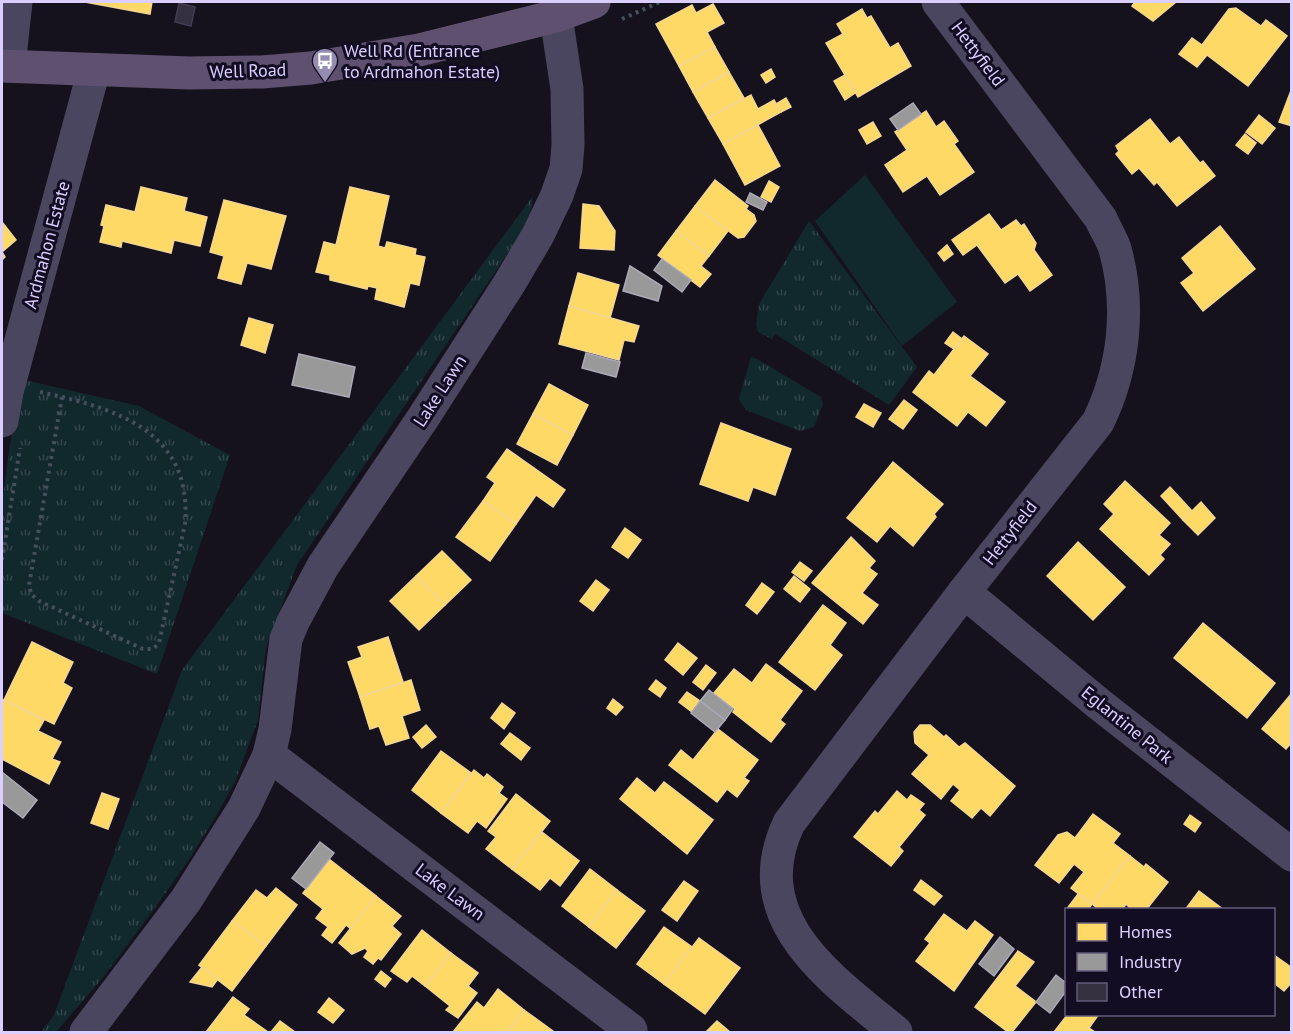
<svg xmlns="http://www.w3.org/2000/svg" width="1293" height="1034" viewBox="0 0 1293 1034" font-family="'PT Sans',sans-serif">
	<defs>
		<pattern id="grass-tufts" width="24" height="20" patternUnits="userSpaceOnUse" patternTransform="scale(1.5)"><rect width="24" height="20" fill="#11282c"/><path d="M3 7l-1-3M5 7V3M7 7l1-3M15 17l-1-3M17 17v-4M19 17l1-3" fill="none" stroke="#33464c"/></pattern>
	</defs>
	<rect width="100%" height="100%" fill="#15121e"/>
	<g fill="url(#grass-tufts)">
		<path d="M533,196L529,222L297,565L266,648L258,720L235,782L215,818L186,864L152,912L105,975L56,1032H41L54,1015L182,670Z"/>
		<path d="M809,221L917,367L889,405L775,334L772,339L758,332L756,324L759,304Z"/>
		<path d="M751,357L757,359L821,397L823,404L814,427L800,431L746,410L739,399Z"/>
		<path d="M24,380L139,406L230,455L157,674L2,613V502L13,424Z"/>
	</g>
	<path fill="#11282c" d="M865,175L957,302L902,346L815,221Z"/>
	<g fill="#ffd966" stroke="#f4d694" stroke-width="1.5">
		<path d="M85,2H152L150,14Z"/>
		<path d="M1135,2H1176L1153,21L1132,6Z"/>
		<path d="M713,4L724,23L707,32L715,47L679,66L656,24L692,5L696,13Z"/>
		<path d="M1236,8L1261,26L1266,20L1287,36L1248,86L1207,55L1197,67L1179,54L1192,38L1202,45L1229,9Z"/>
		<path d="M862,9L867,18L871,16L890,48L898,43L911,66L858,97L826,43L843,34L837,24Z"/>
		<path d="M715,47L729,72L693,92L679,66Z"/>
		<path d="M771,69L775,77L766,83L761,75Z"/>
		<path d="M729,72L744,98L708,118L693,92Z"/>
		<path d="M845,75L855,93L845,100L834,81Z"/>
		<path d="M1292,88V126L1279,122Z"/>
		<path d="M751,95L758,109L774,100L781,112L723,144L708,118Z"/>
		<path d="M786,98L791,107L781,112L776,104Z"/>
		<path d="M926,111L936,127L944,121L958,141L954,144L974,172L940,195L927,176L903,192L885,165L907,150L895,132Z"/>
		<path d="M1259,115L1275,128L1262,144L1246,132Z"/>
		<path d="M1150,119L1170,144L1179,137L1200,163L1203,161L1215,176L1177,206L1157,182L1154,185L1139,168L1132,174L1116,154L1119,151L1116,146Z"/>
		<path d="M873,122L881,136L867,144L859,130Z"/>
		<path d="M758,125L780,166L745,185L723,144Z"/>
		<path d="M1245,134L1256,143L1248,154L1236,145Z"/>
		<path d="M715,180L748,206L746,209L754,215L756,221L744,237L738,238L695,206Z"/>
		<path d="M769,181L779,187L771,202L761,197Z"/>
		<path d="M141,187L187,198L184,211L207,217L200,246L174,240L171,253L122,241L121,247L100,242L104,226L101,225L106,205L135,212Z"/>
		<path d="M350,187L389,196L378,246L385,248L387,242L416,249L415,255L425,257L419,285L410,283L404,307L375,299L377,288L368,286L367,289L330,280V275L316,272L324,242L336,245Z"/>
		<path d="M224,200L286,216L271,269L247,263L241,284L218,278L224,256L210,252Z"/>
		<path d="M583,204L599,206L615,231L614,250L580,248Z"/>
		<path d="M695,206L728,231L709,256L676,231Z"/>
		<path d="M989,214L1001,230L1016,220L1021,226L1024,224L1036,243L1034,250L1052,275L1030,291L1018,274L1005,283L977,245L963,255L952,240Z"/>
		<path d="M2,222L16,240L2,252L5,257L2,260Z"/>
		<path d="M1220,226L1255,269L1203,311L1181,283L1194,273L1182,258Z"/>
		<path d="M676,231L709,256L701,266L711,274L700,287L658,255Z"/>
		<path d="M947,245L953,254L944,261L938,253Z"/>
		<path d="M578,273L619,285L610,318L569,306Z"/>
		<path d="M569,306L639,326L634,342L624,340L619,360L559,344Z"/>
		<path d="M249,318L273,325L265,353L241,345Z"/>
		<path d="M953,332L962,339L954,349L945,343Z"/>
		<path d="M964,336L988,354L970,376L1005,402L986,426L968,412L957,426L913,392L929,371L934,375Z"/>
		<path d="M549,384L588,405L573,435L533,414Z"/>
		<path d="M904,400L917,410L903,429L889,419Z"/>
		<path d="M864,404L881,413L873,427L856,417Z"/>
		<path d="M533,414L573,435L557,465L517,444Z"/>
		<path d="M721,423L791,449L775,495L753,487L748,501L700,484Z"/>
		<path d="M507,449L565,490L553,507L536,495L516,524L483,501L495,483L487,477Z"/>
		<path d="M893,462L943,504L934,514L936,517L913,546L890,526L877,542L847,518Z"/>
		<path d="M1125,481L1170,523L1159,535L1170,544L1160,555L1164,559L1149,575L1100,529L1114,514L1104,504Z"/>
		<path d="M1170,487L1192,511L1183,520L1161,496Z"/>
		<path d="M483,501L516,524L490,561L456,537Z"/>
		<path d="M1201,502L1215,518L1198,535L1183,520Z"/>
		<path d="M625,528L641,540L628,558L612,547Z"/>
		<path d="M851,537L875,561L869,568L877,574L862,593L878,605L863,624L812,583Z"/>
		<path d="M1078,542L1125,587L1093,620L1047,576Z"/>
		<path d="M442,551L471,580L445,605L416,576Z"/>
		<path d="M800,562L812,571L804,581L792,572Z"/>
		<path d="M416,576L445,605L419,630L390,601Z"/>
		<path d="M794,576L810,589L800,602L784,589Z"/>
		<path d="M596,580L609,590L593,611L580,601Z"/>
		<path d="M762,583L774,592L757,614L746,605Z"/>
		<path d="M823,605L846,623L830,645L842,655L815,690L779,662Z"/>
		<path d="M1203,623L1275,683L1247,718L1174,658Z"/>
		<path d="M388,637L403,682L360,697L348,662L362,657L358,647Z"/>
		<path d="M32,642L73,662L63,683L72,688L54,724L4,700Z"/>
		<path d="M678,643L697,658L683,675L665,660Z"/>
		<path d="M766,664L802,691L780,720L785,724L771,742L733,712L735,709L714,693L734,669L752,683Z"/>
		<path d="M706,665L716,673L703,690L693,682Z"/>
		<path d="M411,680L420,710L402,716L409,738L386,745L379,726L370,729L360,697Z"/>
		<path d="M656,680L666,688L660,697L649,689Z"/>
		<path d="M687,692L700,701L692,712L679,702Z"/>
		<path d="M1292,693V742L1286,749L1262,729Z"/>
		<path d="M613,699L623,707L616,715L607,708Z"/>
		<path d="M4,700L44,720L38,731L61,742L52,759L60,762L49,784L2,759V704Z"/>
		<path d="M502,703L515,713L504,729L491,718Z"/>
		<path d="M426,725L436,737L422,748L413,737Z"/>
		<path d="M920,725H930L944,737L946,735L959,747L965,743L1015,786L990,816L981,808L972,818L951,801L960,790L953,784L941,799L912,774L929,755L915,743L914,732Z"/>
		<path d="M718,729L758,760L744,778L749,781L737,797L727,789L717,802L669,765L681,750L693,760Z"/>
		<path d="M510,733L530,748L521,760L501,744Z"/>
		<path d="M441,751L471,773L441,813L412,790Z"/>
		<path d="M474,770L484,778L487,774L503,787L499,793L507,799L486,828L477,821L468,833L441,813Z"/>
		<path d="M637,778L655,793L664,782L713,820L687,854L620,799Z"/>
		<path d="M897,791L907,800L911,795L924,804L919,810L925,815L899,847L903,851L891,866L854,837L875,811L878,814Z"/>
		<path d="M102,793L119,799L108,829L91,823Z"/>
		<path d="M516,794L550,821L512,869L486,849L496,837L488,831Z"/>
		<path d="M1093,814L1120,834L1113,843L1130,856L1092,904L1071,888L1084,872L1074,864L1059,883L1035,865L1058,835L1067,832L1075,838Z"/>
		<path d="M1190,815L1201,823L1195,832L1184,824Z"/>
		<path d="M542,832L579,861L560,886L550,878L540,890L512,869Z"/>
		<path d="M1130,856L1144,867L1146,864L1168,882L1146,910H1132L1126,904L1122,910H1099L1092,904Z"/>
		<path d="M329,859L376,896L351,929L346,925L332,943L322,935L328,927L316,918L323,909L303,893Z"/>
		<path d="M590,869L617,890L589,927L562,906Z"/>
		<path d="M921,880L942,896L934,905L914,890Z"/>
		<path d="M684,881L698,891L677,921L662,910Z"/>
		<path d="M276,888L297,905L266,946L232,921L256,890L267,898Z"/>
		<path d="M617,890L645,911L616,948L589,927Z"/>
		<path d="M1199,891L1224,910H1185Z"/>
		<path d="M1078,894L1092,904L1088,910H1066Z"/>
		<path d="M376,896L401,916L392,926L401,934L381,960L378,958L373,964L364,957L368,951L365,948L352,954L339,943Z"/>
		<path d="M944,914L967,931L975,921L993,935L954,991L916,961L930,943L925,939Z"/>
		<path d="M232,921L266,946L232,991L199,965Z"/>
		<path d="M664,927L692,947L664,984L637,964Z"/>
		<path d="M422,930L451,953L425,986L412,976L407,982L391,971Z"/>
		<path d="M699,938L740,968L705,1014L664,984Z"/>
		<path d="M1018,951L1034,962L1015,986L1036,1002L1012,1032H1008L975,1007Z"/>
		<path d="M451,953L478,973L468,986L477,993L458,1018L446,1010L450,1006L425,986Z"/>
		<path d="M1274,955L1292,968V982L1284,991L1274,983Z"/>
		<path d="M202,967L218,979L212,987L190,982Z"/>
		<path d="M381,971L391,979L385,987L375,979Z"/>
		<path d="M498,989L524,1010L507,1032H453L477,1002L484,1008Z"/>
		<path d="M233,997L249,1009L244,1015L268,1032H206Z"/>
		<path d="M329,998L344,1010L333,1023L318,1012Z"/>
		<path d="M524,1010L553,1031L552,1032H507Z"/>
		<path d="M1068,1014H1099L1089,1028L1095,1032H1054Z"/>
		<path d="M280,1021L295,1032H271Z"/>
		<path d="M717,1021L730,1032H706Z"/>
	</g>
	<g fill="#999" stroke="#aca9b8" stroke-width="1.5">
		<path d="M913,103L921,114L898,130L890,119Z"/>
		<path d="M750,193L767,202L763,210L746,202Z"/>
		<path d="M662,259L691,280L682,292L654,270Z"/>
		<path d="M630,266L662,286L658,301L623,291Z"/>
		<path d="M586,353L620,362L616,377L582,368Z"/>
		<path d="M299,354L355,367L349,397L292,385Z"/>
		<path d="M709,690L733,709L725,720L700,701Z"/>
		<path d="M700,701L725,720L715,732L691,713Z"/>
		<path d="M2,772L37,800L23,818L2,802Z"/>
		<path d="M320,842L334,853L306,889L292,878Z"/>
		<path d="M1000,937L1014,949L994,976L979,964Z"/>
		<path d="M1056,975L1066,983V991L1050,1013L1036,1002Z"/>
	</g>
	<path fill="#343040" stroke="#433c52" stroke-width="1.5" d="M179,3L195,7L191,26L175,22Z"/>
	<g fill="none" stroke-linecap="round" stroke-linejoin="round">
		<g stroke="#45505f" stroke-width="4" stroke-dasharray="3 4.5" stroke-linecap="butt">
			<path d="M622,19L660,2"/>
			<path d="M40,392C114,408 193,430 185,524L159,643L153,649H143L39,601L31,594L29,585L62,397"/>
			<path d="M2,560L20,448"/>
		</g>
		<g stroke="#4b465f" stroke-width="33">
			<path d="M9,66L16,2"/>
			<path d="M2,421L7,392L94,70"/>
			<path d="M964,592L1099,704L1292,855"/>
			<path d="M269,755L631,1030"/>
			<path d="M86,1032L186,900L244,808L269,755L275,729L286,639L293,622L323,566L423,418L509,284L538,235L557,195L566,169L568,145L567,89L556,16"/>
			<path d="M896,1032C832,979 743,920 789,823L964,592L1098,422C1124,369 1131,306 1115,249C1112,239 1105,229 1101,219L938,2"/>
		</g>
		<path stroke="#605070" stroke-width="33" d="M2,66L189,73L262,72L311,68L419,50L556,16L594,2"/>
	</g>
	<defs>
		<symbol id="bus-pin" viewBox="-11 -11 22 30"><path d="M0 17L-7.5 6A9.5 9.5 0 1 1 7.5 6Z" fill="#958db0" stroke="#130d23"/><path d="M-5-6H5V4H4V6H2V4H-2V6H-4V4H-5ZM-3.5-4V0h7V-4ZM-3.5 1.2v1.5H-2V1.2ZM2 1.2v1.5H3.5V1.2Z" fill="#fff"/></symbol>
	</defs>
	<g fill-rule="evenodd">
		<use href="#bus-pin" x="310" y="46" width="30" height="40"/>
	</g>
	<g text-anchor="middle" stroke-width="6" stroke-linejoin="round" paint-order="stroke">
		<g font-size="18" fill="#dacfff" stroke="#130d23" text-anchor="start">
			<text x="344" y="57">Well Rd (Entrance<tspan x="344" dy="21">to Ardmahon Estate)</tspan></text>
		</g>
		<g font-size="18" fill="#dacfff" stroke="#130d23">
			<text transform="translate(978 54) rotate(53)" y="6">Hettyfield</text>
			<text transform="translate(248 71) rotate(-2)" y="6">Well Road</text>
			<text transform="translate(47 245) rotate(-75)" y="6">Ardmahon Estate</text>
			<text transform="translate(440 391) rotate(-57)" y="6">Lake Lawn</text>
			<text transform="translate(1010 533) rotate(-52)" y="6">Hettyfield</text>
			<text transform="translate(1127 725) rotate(39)" y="6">Eglantine Park</text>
			<text transform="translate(450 892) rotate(37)" y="6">Lake Lawn</text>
		</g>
	</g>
	<rect width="1293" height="1034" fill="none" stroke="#dacfff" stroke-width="6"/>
	<rect x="1065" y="908" width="210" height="108" fill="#130d23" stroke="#635b7b" stroke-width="1.5"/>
	<rect x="1077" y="923" width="30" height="18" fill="#ffd966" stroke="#635b7b" stroke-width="1.5"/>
	<text x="1119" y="938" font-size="18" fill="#dacfff">Homes</text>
	<rect x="1077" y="953" width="30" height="18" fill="#999999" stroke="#635b7b" stroke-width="1.5"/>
	<text x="1119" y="968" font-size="18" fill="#dacfff">Industry</text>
	<rect x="1077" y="983" width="30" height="18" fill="#343040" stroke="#635b7b" stroke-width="1.5"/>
	<text x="1119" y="998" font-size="18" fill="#dacfff">Other</text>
</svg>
